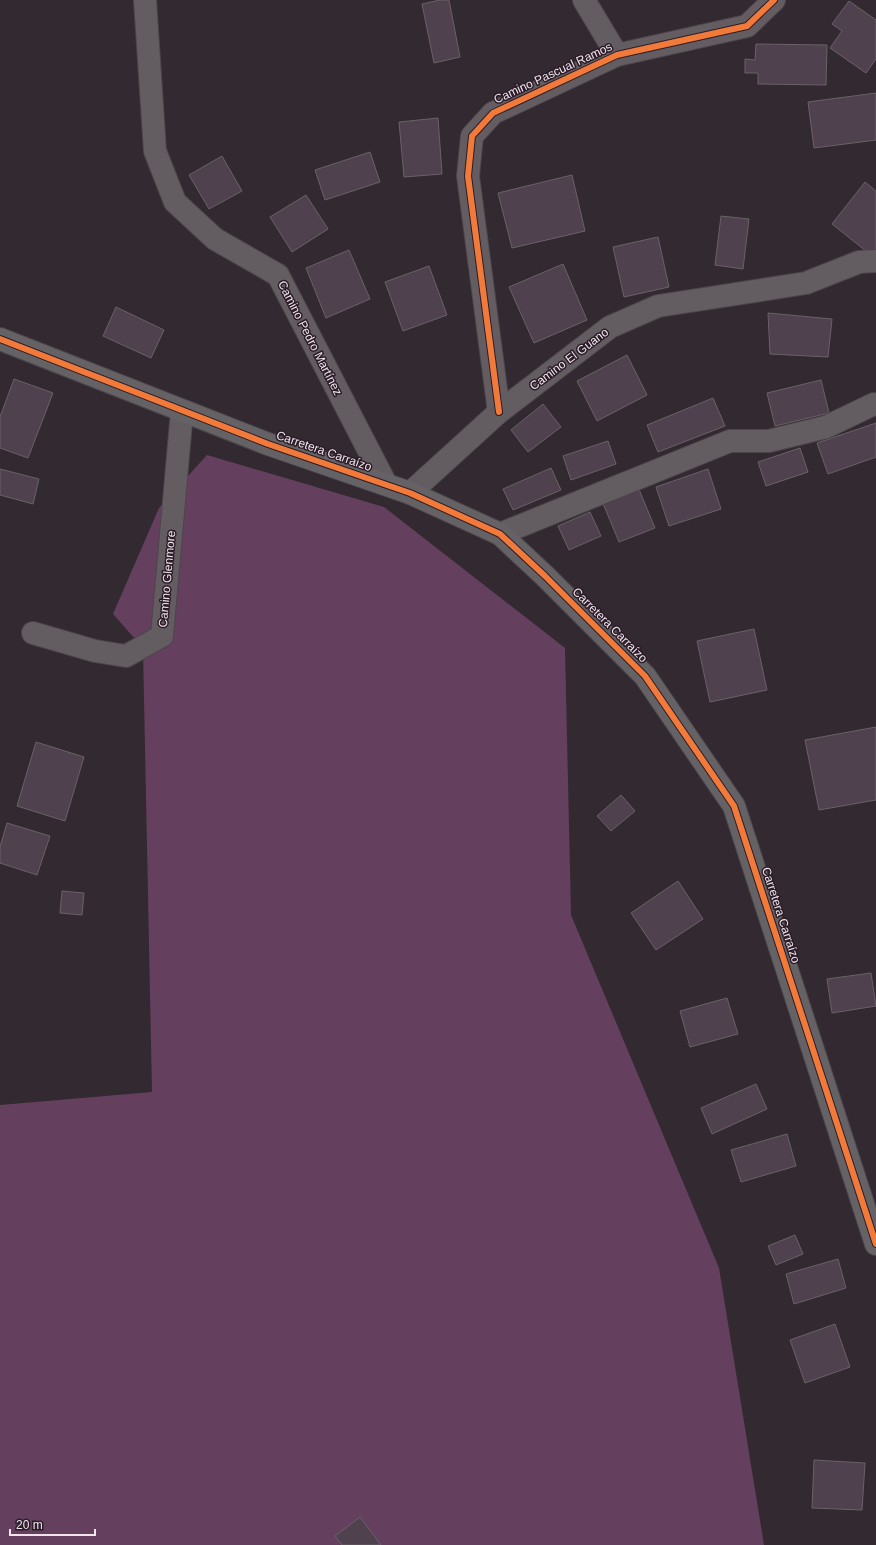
<svg xmlns="http://www.w3.org/2000/svg" width="876" height="1545" viewBox="0 0 876 1545" font-family="Helvetica,sans-serif">
	<rect width="100%" height="100%" fill="#322a30"/>
	<path fill="#64405e" d="M207,455L384,507L565,648L571,915L719,1268L764,1545H0V1105L152,1092L143,648L113,614L159,508Z"/>
	<g fill="#50414e" stroke="#696267">
		<path d="M440,0H449L460,57L434,63L422,4Z"/>
		<path d="M849,1L876,20V59L866,73L830,48L842,31L832,24Z"/>
		<path d="M756,44L827,45L826,85L758,84V73H745V59L755,60Z"/>
		<path d="M876,93V140L814,148L808,102Z"/>
		<path d="M438,118L442,174L404,177L399,122Z"/>
		<path d="M370,152L380,182L325,200L315,170Z"/>
		<path d="M222,156L242,191L209,209L189,175Z"/>
		<path d="M572,175L585,231L512,248L498,193Z"/>
		<path d="M865,182L876,191V249L871,255L832,224Z"/>
		<path d="M306,195L328,229L292,252L270,217Z"/>
		<path d="M721,216L749,219L743,269L715,265Z"/>
		<path d="M658,237L669,287L624,297L613,247Z"/>
		<path d="M349,250L370,299L326,318L306,268Z"/>
		<path d="M563,264L587,320L534,343L509,287Z"/>
		<path d="M429,266L447,315L403,331L385,282Z"/>
		<path d="M116,307L164,330L151,358L103,336Z"/>
		<path d="M768,313L832,319L828,357L770,354Z"/>
		<path d="M627,355L647,395L597,421L577,381Z"/>
		<path d="M14,379L53,393L28,458L0,448V417Z"/>
		<path d="M821,380L829,413L775,426L767,393Z"/>
		<path d="M713,398L725,426L658,452L647,425Z"/>
		<path d="M543,404L561,427L528,452L511,430Z"/>
		<path d="M876,423V457L828,474L817,443Z"/>
		<path d="M608,441L616,464L571,480L563,456Z"/>
		<path d="M800,448L808,472L766,486L758,462Z"/>
		<path d="M551,468L561,490L513,510L503,489Z"/>
		<path d="M0,469L39,479L33,504L0,495Z"/>
		<path d="M708,469L721,509L669,526L656,487Z"/>
		<path d="M638,487L655,528L619,542L602,501Z"/>
		<path d="M590,512L601,536L569,550L558,526Z"/>
		<path d="M754,629L767,690L710,702L697,641Z"/>
		<path d="M876,727V800L819,810L805,740Z"/>
		<path d="M36,742L84,757L65,821L17,806Z"/>
		<path d="M621,795L635,811L611,831L597,816Z"/>
		<path d="M7,823L50,836L37,875L0,863V847Z"/>
		<path d="M678,881L703,919L656,950L631,913Z"/>
		<path d="M62,891L84,893L82,915L60,913Z"/>
		<path d="M871,973L876,1006L832,1013L827,979Z"/>
		<path d="M727,998L738,1034L690,1047L680,1011Z"/>
		<path d="M756,1084L767,1109L712,1134L701,1108Z"/>
		<path d="M787,1134L796,1166L741,1182L731,1150Z"/>
		<path d="M795,1235L803,1254L776,1265L768,1246Z"/>
		<path d="M838,1259L846,1288L794,1304L786,1274Z"/>
		<path d="M835,1324L850,1367L805,1383L790,1340Z"/>
		<path d="M814,1460L865,1463L862,1510L812,1508Z"/>
		<path d="M360,1517L381,1545H342L335,1536Z"/>
	</g>
	<g fill="none" stroke-linecap="round" stroke-linejoin="round">
		<defs>
			<g id="street">
				<path d="M145,0L155,151L175,202L215,239L278,275L386,484"/>
				<path d="M584,0L617,55"/>
				<path d="M499,412L468,176L472,136L493,113L617,55L747,26L774,0"/>
				<path d="M410,493L499,412L610,327L658,306L806,283L859,262L876,261"/>
				<path d="M500,534L730,441H769L826,427L874,404"/>
				<path d="M33,633L95,651L126,656L162,636L182,411"/>
			</g>
			<path id="secondary" d="M0,339L268,444L410,493L500,534L545,576L645,676L734,806L876,1244"/>
		</defs>
		<use href="#street" stroke="#4d454b" stroke-width="24"/>
		<use href="#secondary" stroke="#4d454b" stroke-width="24"/>
		<use href="#street" stroke="#635d62" stroke-width="22"/>
		<use href="#secondary" stroke="#656265" stroke-width="22"/>
		<defs>
			<g id="cycleway">
				<path d="M0,339L268,444L410,493L500,534L545,576L645,676L734,806L876,1244"/>
				<path d="M499,412L468,176L472,136L493,113L617,55L747,26L774,0"/>
			</g>
		</defs>
		<use href="#cycleway" stroke="#2b1c28" stroke-width="8"/>
		<use href="#cycleway" stroke="#f17a3a" stroke-width="6"/>
	</g>
	<g text-anchor="middle" stroke-width="3" stroke-linejoin="round" paint-order="stroke">
		<g font-size="12" fill="#f0e5ed" stroke="#2b1c28">
			<text transform="translate(553 73) rotate(-25)" y="4">Camino Pascual Ramos</text>
			<text transform="translate(310 338) rotate(63)" y="4">Camino Pedro Martínez</text>
			<text transform="translate(569 359) rotate(-37)" y="4">Camino El Guano</text>
			<text transform="translate(324 451) rotate(19)" y="4">Carretera Carraízo</text>
			<text transform="translate(167 579) rotate(-85)" y="4">Camino Glenmore</text>
			<text transform="translate(610 625) rotate(45)" y="4">Carretera Carraízo</text>
			<text transform="translate(781 915) rotate(72)" y="4">Carretera Carraízo</text>
		</g>
	</g>
	<path d="M10 1529v6h85v-6" fill="none" stroke="#f0e5ed" stroke-width="2"/>
	<text x="16" y="1529" font-size="12" fill="#f0e5ed" stroke="#2b1c28" stroke-width="3" paint-order="stroke">20 m</text>
</svg>
